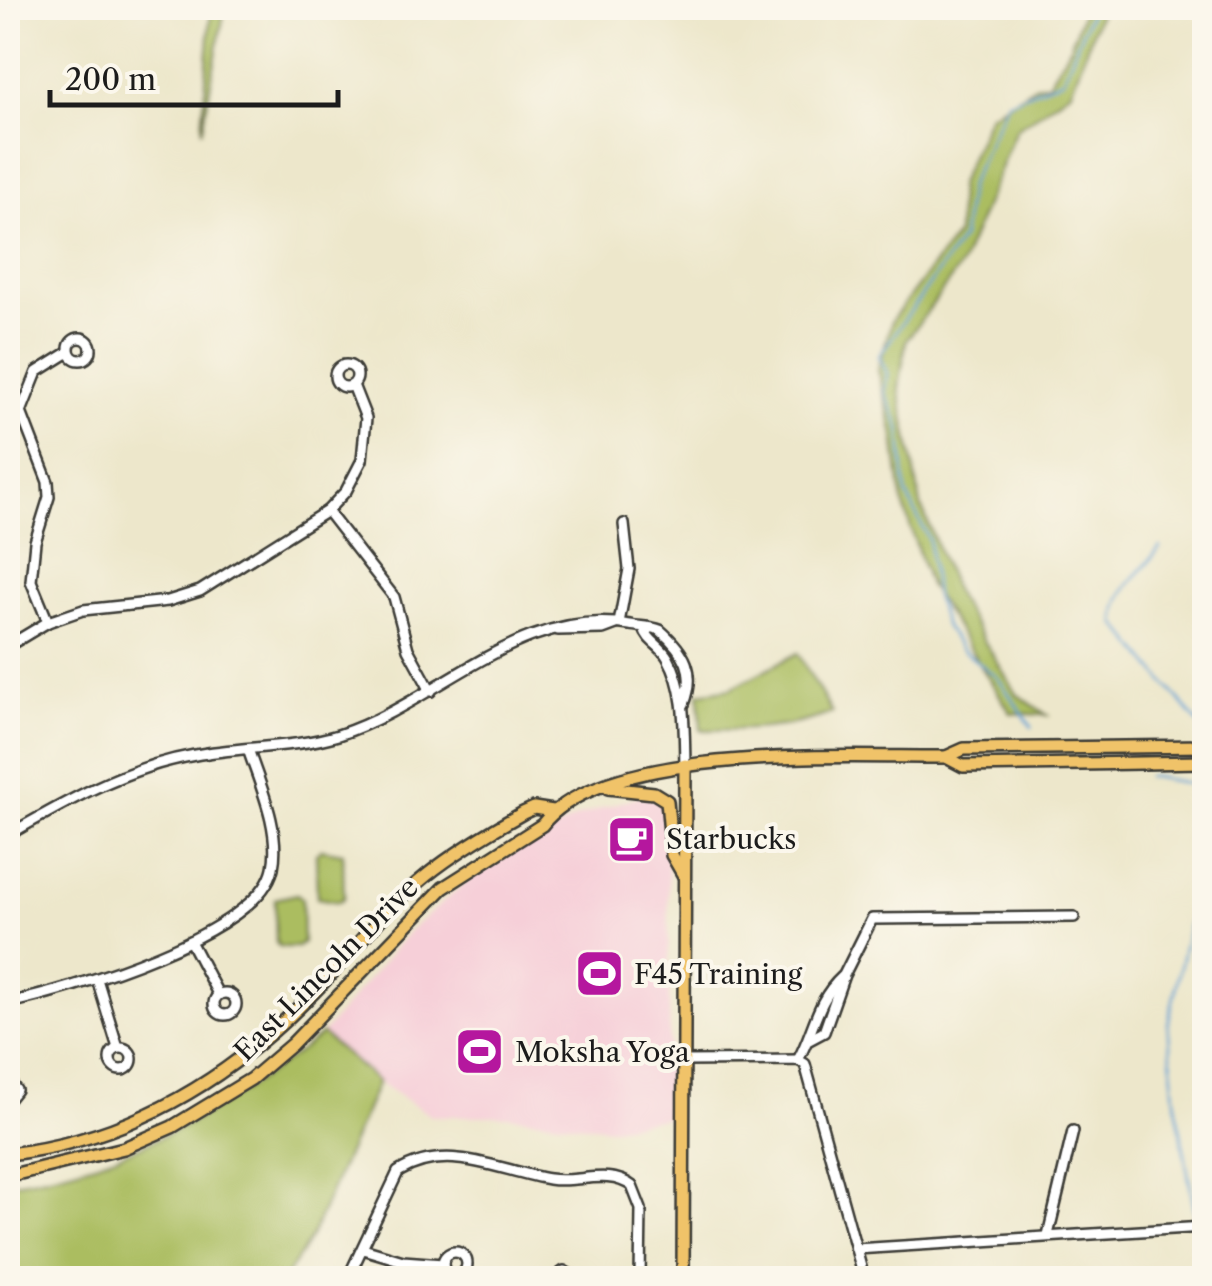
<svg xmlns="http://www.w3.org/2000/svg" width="1212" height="1286" viewBox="0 0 1212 1286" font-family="'Libre Caslon Text',serif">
	<rect width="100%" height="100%" fill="#fbf7ec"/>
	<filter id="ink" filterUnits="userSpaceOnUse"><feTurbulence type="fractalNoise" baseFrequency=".01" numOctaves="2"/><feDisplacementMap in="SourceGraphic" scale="20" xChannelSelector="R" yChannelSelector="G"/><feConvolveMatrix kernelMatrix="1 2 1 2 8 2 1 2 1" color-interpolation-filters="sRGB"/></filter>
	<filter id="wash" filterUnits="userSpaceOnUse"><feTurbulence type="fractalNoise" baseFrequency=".0048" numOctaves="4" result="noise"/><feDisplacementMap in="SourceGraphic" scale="40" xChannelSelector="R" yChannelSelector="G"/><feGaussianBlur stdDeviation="2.25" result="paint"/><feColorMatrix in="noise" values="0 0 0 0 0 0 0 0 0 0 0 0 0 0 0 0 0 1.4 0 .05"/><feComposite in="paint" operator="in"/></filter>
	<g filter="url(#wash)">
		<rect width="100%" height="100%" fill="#ede7cb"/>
		<path fill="#f6cfd8" d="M642,795L663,801L668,815L670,1117L609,1128L509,1116H431L378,1082L322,1034L408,932L478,872L579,816Z"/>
		<g fill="#abbd60" stroke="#646c3e" stroke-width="2.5">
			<path d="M211,8H225L202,131Z"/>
			<path d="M1084,8H1101L1071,91L1016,129L961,265L906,341L899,388L921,505L957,597L1017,694L1047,715L1011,713L929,585L902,501L894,435L878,370L892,320L957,234L959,183L989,115L1037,85L1048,83L1070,47Z"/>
			<path d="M798,653L832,713C788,730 747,730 701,730L699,693L731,688Z"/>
			<path d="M321,849L343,853L344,897L339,902L317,898L316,854Z"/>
			<path d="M297,894L302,898L303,942L298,947H280L276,943L275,899Z"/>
			<path d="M322,1034L378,1082L311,1237L285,1278H8V1183C135,1163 222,1113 322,1034Z"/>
		</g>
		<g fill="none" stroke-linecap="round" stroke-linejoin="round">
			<g stroke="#63a2d5" stroke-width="2.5">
				<path d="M1160,547C1141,577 1114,586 1116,623L1201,727L1202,741"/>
				<path d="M1032,727L997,677L962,650L945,627L935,596L929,540L906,493L900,428L885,392L887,373L879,356L962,238L969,185L1007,102L1063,79L1092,8"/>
				<path d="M1147,776L1204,786"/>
				<path d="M1204,854L1168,1024L1175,1099L1204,1264"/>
			</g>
		</g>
	</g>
	<g filter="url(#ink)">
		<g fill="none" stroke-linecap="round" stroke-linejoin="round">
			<defs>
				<g id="minor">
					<circle cx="80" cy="349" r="11"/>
					<circle cx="346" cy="376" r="11"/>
					<path d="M327,511L394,597L408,649L431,691"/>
					<path d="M48,622L31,581L35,542L49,497L48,482L21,412L37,372L69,352"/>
					<path d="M619,623L629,569L624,524"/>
					<path d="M644,628C648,642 661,645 668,658C686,690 684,729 685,765"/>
					<path d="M558,630L603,629L619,623"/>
					<path d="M8,646L48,622L83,610L168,601L200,591L327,511L346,491L362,460L366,418L353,385"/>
					<path d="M8,835C67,801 126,767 195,755C242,746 292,749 338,735C438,703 519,606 630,625C640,627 651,626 660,630C685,652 697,672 684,704"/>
					<path d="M190,941L218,994"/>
					<path d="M97,979L118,1048"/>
					<circle cx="225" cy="1004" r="11"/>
					<path d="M8,1003C69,990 259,934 273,868C281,830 260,785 248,749"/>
					<path d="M809,1040L824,1032L844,975L872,919L1074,917"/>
					<circle cx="121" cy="1059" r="11"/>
					<path d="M798,1060C814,1031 816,1001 842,977"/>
					<path d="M686,1061L798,1060L805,1064L864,1278"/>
					<path d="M8,1079L16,1090L8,1100"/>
					<path d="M1048,1235L1073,1131"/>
					<path d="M363,1249L403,1261L443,1264"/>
					<path d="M856,1249L1204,1227"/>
					<circle cx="455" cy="1264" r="12"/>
					<path d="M348,1278L398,1172C448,1141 499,1171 549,1179C576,1184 608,1168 632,1186L641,1209L640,1278"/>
					<path d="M554,1278L564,1271L576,1278"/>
				</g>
				<g id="major">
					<path d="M946,757L963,766L1204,762"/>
					<path d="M608,788L654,793L667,801L672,855L684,876"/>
					<path d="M8,1154C130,1140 232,1078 316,990C353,951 386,908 427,875C457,851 491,831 523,813L534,808L553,811"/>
					<path d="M8,1176L124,1148L172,1127L251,1079L292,1044L443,888L542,825C606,743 849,758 946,757L964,749L1204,746"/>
					<path d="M683,1278L685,765"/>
				</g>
			</defs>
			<use href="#minor" stroke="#3b3a36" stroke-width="14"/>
			<use href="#major" stroke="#3b3a36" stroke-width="16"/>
			<use href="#minor" stroke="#fff" stroke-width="9"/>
			<use href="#major" stroke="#f0c369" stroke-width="11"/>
		</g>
	</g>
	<defs>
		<symbol id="cafe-square" viewBox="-11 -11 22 22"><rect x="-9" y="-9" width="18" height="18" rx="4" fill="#b5179e" stroke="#fbf7ec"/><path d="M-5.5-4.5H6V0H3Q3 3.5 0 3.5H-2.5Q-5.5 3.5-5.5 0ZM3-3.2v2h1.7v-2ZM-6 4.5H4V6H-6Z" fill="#fff"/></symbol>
		<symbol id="stadium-square" viewBox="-11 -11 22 22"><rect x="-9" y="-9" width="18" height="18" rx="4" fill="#b5179e" stroke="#fbf7ec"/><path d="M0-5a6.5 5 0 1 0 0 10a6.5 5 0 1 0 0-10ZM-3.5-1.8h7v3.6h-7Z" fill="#fff"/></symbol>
	</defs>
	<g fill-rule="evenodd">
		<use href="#cafe-square" x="604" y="812" width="55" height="55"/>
		<use href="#stadium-square" x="572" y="946" width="55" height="55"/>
		<use href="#stadium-square" x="452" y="1024" width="55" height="55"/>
	</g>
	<g text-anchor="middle" stroke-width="8" stroke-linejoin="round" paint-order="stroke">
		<g font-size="28" fill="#1c1c1c" stroke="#fbf7ec" text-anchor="start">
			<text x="666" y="849">Starbucks</text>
			<text x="634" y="984">F45 Training</text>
			<text x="515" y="1062">Moksha Yoga</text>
		</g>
		<g font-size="28" fill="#1c1c1c" stroke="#fbf7ec">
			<text transform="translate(326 969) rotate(-45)" y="10">East Lincoln Drive</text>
		</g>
	</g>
	<rect width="1212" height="1286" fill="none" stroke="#fbf7ec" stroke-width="40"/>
	<path d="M50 90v15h288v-15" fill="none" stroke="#1c1c1c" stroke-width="5"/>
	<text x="65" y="90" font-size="30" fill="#1c1c1c" stroke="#fbf7ec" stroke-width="8" paint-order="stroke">200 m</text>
</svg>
